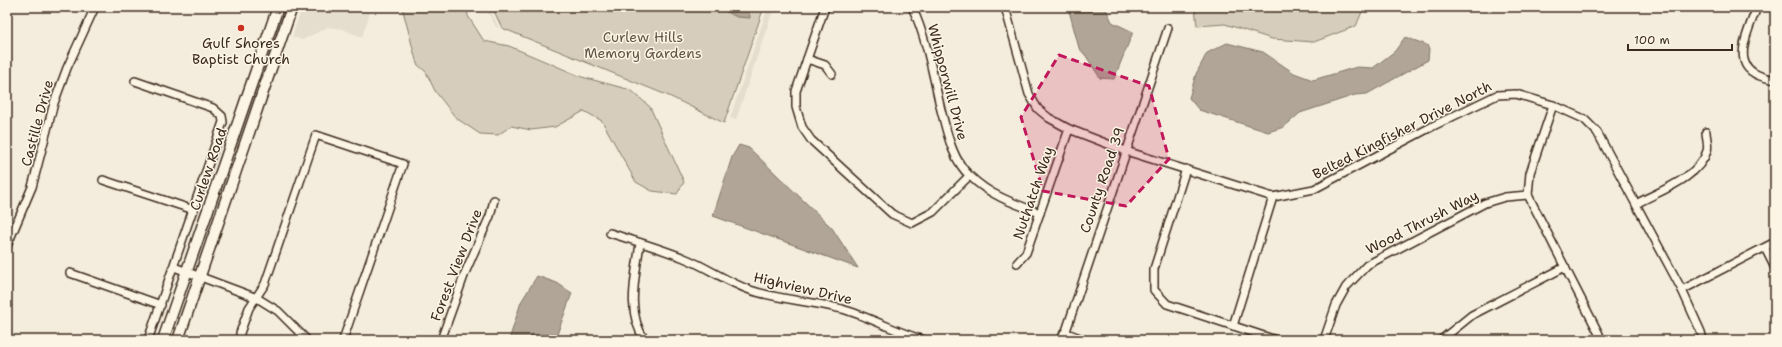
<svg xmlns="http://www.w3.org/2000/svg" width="1782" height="347" viewBox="0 0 1782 347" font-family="'Shantell Sans',sans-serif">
	<rect width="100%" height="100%" fill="#f4eddd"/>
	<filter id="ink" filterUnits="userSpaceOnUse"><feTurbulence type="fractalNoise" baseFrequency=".025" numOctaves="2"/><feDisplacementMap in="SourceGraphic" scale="8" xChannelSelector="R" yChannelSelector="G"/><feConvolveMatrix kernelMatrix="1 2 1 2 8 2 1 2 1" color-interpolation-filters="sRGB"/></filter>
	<g filter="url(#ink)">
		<g fill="#e5ddce">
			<path d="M302,7H372L362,37L342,29L328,27L302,40L292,37Z"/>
			<path d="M485,7H489L499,28L496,27Z"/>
			<path d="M768,7H774L736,120L730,118Z"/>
		</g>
		<g fill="#d6cdbd" stroke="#887c6e">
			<path d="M402,7H467L468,16L484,41L509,46L582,77L631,90L650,107L684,182L677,194L652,191L636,182L602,121L584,111L555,127L531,130L511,126L498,135L480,134L456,118L435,91L426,72L417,64Z"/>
			<path d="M492,7H764L724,123L669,96L502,28Z"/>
			<path d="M1195,7H1364L1356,26L1314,42L1272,39L1225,24L1197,26Z"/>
		</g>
		<g fill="#b0a596" stroke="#817466">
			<path d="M716,7C727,7 750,2 750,18L737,17Z"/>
			<path d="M1068,7H1105L1112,22L1133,32L1114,79L1100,78L1086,56L1079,48Z"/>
			<path d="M1405,37L1427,45L1429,49L1428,60L1367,94L1355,95L1300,113L1284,127L1268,132L1199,110L1189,98L1196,74L1207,53L1227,43L1263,52L1294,73L1313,80L1357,67L1373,68L1395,51Z"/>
			<path d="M739,145L749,148L832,228L858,268L713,216L732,157Z"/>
			<path d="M537,276L557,283L572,293L555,340H509L521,302Z"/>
		</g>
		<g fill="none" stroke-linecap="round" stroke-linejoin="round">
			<defs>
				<g id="street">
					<path d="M825,7L796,91V107L802,127L811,140L892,214L912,223L933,212L969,176"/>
					<path d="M912,7C927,39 933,76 941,110C947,132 952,160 970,176C989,195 1015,204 1040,213"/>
					<path d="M1005,7L1029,94L1038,109L1049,118L1069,129L1126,151L1273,197L1314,189L1433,126L1497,95L1516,94L1553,105L1584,119L1597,132L1682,290L1701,332L1703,340"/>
					<path d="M1757,7C1751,25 1731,60 1754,73C1760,77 1768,78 1775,80"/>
					<path d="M807,59L825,65L832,74"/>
					<path d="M135,81L213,108L222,116L223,122L148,340"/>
					<path d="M1186,169L1154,269V290L1167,304L1276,340"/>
					<path d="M103,180L194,210"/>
					<path d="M1528,195L1599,334L1600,340"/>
					<path d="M1528,195L1530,173L1553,105"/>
					<path d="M1636,204C1659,191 1699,178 1707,151C1709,145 1706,137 1706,132"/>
					<path d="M610,233C634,241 660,248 684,258C707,267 727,282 750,290C780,300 811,301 842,309C870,317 896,332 924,340"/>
					<path d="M640,243C636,275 625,312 645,340"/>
					<path d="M7,246L32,187L54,103L67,68L95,7"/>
					<path d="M1765,248L1775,268"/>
					<path d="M1017,263L1026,253L1069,129"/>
					<path d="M174,267L257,298L278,311L307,340"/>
					<path d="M70,273L161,305"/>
					<path d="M1682,290L1775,242"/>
					<path d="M1233,326L1273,197"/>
					<path d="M1065,334L1168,28"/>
					<path d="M240,340V333L249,308L265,284L316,135L403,164L343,340"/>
					<path d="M441,340L465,273L490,216L494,200"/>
					<path d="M1324,340L1336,305L1346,287L1367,265L1485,203L1505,197L1528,195"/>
					<path d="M1441,340L1472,315L1565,267"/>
				</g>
				<g id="secondary">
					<path d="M163,340L278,7"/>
					<path d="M178,340L292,7"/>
					<path d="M1063,340L1065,334L1081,340"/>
				</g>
			</defs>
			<use href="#street" stroke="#3b2a1e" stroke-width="10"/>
			<use href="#secondary" stroke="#3b2a1e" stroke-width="13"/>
			<use href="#street" stroke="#fcf5e5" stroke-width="7"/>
			<use href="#secondary" stroke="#fcf5e5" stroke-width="10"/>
		</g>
	</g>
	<path fill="#c2185b" fill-opacity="0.2" stroke="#c2185b" stroke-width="3" stroke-dasharray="8 5" stroke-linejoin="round" d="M1059,55L1149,86L1169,159L1126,206L1043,191L1021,117Z"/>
	<circle fill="#c8321e" stroke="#fcf5e5" stroke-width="1.5" cx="241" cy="28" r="4"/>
	<g text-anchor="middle" stroke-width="3" stroke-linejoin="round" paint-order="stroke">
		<g font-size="14" fill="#625346" stroke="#fcf5e5">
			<text x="643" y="42">Curlew Hills<tspan x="643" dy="16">Memory Gardens</tspan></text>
		</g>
		<g font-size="14" fill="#3b2a1e" stroke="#fcf5e5">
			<text x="241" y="48">Gulf Shores<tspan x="241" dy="16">Baptist Church</tspan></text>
		</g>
		<g font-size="14" fill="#3b2a1e" stroke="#fcf5e5">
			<text transform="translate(948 82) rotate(75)" y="5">Whipporwill Drive</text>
			<text transform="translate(37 123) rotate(-75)" y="5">Castille Drive</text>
			<text transform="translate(1402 130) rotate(-27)" y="5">Belted Kingfisher Drive North</text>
			<text transform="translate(208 169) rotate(-71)" y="5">Curlew Road</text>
			<text transform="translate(1102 180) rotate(-71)" y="5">County Road 39</text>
			<text transform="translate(1033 193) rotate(-71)" y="5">Nuthatch Way</text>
			<text transform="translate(1422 222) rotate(-27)" y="5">Wood Thrush Way</text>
			<text transform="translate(456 265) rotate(-69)" y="5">Forest View Drive</text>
			<text transform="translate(803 288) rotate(13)" y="5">Highview Drive</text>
		</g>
	</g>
	<rect width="1782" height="347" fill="none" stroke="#fcf5e5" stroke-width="24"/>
	<rect x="12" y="12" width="1758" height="323" fill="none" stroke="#3b2a1e" stroke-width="1.5" filter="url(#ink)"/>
	<path d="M1628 44v6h104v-6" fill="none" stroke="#3b2a1e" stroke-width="2"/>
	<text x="1634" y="44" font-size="12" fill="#3b2a1e" stroke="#fcf5e5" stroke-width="3" paint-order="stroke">100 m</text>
</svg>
